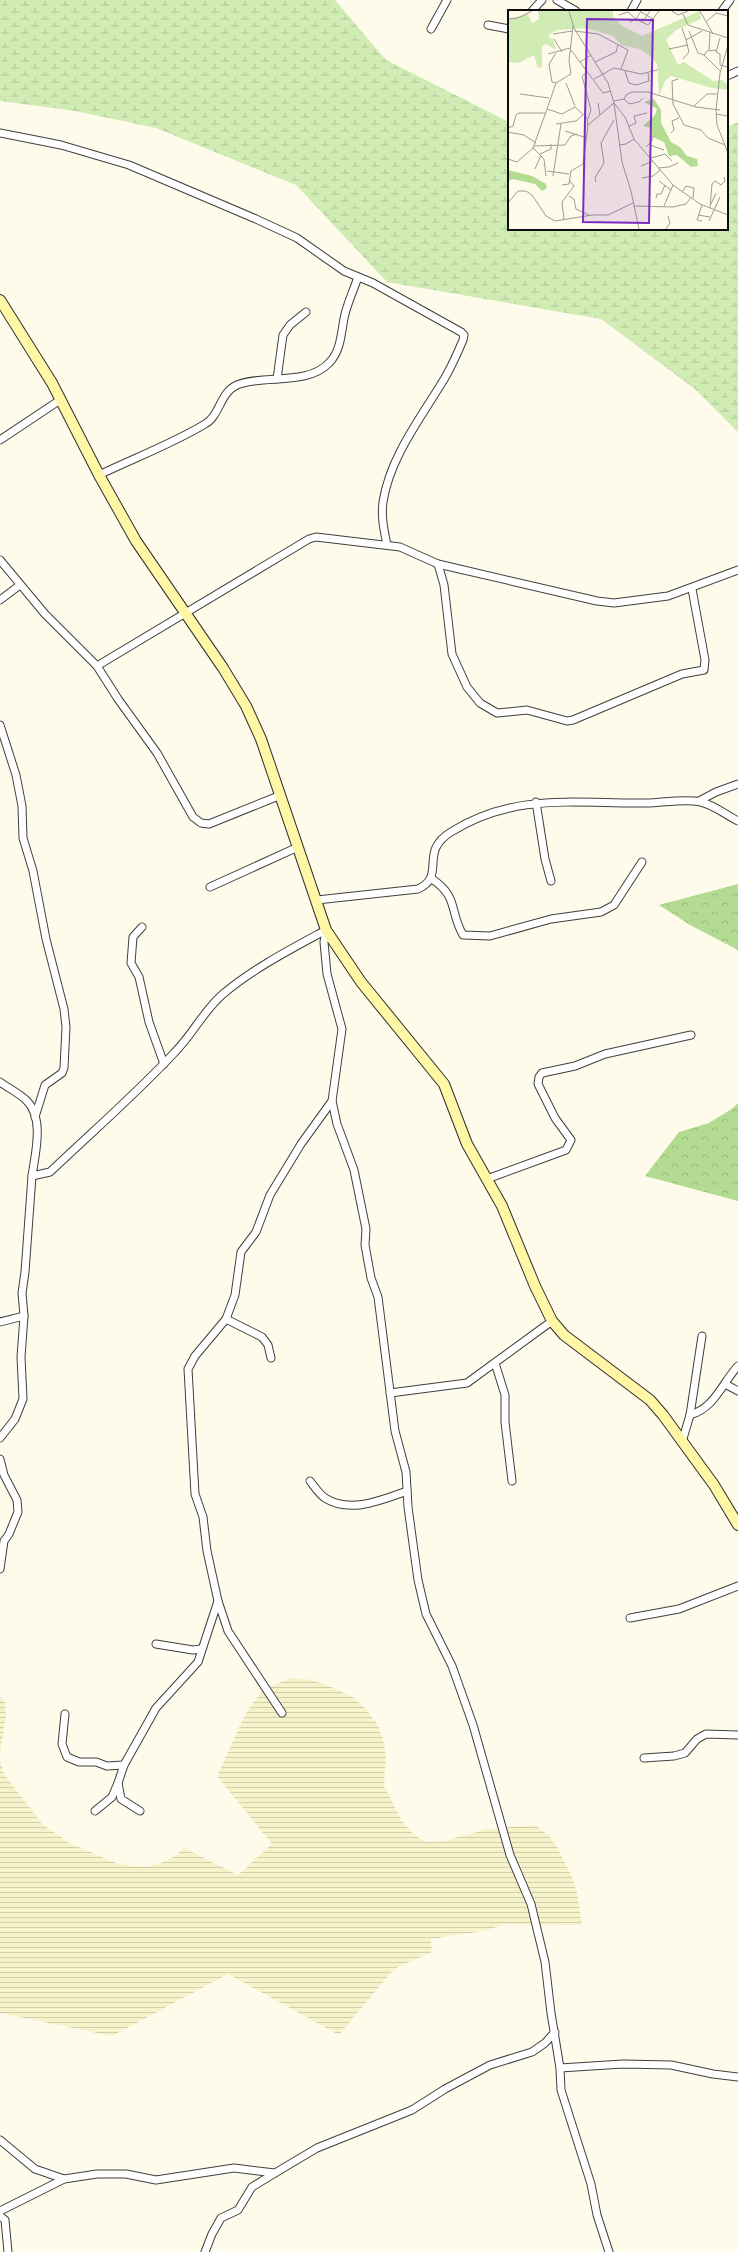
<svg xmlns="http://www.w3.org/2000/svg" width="738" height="2252" viewBox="0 0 738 2252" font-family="'IBM Plex Serif',serif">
	<defs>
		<pattern id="farmland-rules" width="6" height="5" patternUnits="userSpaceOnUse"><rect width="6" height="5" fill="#f6f3ca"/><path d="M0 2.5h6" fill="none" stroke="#d2cfac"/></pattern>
		<pattern id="forest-crowns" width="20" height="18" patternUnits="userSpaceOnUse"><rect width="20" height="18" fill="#b3dc92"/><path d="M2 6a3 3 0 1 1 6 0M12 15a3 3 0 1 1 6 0" fill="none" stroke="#99bc7d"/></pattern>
		<pattern id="wetland-marsh" width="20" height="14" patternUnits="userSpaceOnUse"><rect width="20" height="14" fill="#d0ebb3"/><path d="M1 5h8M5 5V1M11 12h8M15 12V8" fill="none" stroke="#b1c899"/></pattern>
	</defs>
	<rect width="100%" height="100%" fill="#fffbeb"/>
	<g fill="url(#farmland-rules)">
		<path d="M290,1678L307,1679L327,1685L354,1698L366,1709L377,1724L383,1739L386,1755L384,1786L402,1821L414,1835L426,1842L443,1841L488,1829L535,1825L548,1835L557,1847L572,1877L577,1892L582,1925L506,1924L484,1931L431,1939L432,1952L394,1969L339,2035L228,1974L112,2036L0,2013V1761L4,1774L42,1824L69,1843L116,1863L132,1866L146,1867L161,1863L174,1857L184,1848L238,1875L272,1844L217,1776L245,1715L253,1703L263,1690Z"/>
		<path d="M0,1697L5,1701L6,1715L0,1753Z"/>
	</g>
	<g fill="url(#forest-crowns)">
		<path d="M738,884V950L690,925L659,905Z"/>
		<path d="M738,1103V1201L645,1176L679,1132L709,1123L733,1108Z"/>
	</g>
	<path fill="url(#wetland-marsh)" d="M0,0H335L386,60L509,122V229H727V127L738,122V432L695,389L601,319L387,282L296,185L156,128L75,111L0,101Z"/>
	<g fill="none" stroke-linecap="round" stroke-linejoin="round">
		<defs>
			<g id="street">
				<path d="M557,0L576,11"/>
				<path d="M532,11L542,0"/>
				<path d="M631,11L637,0"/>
				<path d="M722,11L730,0"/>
				<path d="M488,25L509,29"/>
				<path d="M431,29L447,0"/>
				<path d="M727,76L738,71"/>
				<path d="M0,133L61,145L129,165L256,219L297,238L344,271L373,283L461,332L464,335L463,340C458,352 452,365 446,376C423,415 390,456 383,502C381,517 384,530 387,545"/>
				<path d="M277,379L283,335L290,325L306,312"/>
				<path d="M0,440L60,400"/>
				<path d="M99,475C134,458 172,444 205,424C220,416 220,392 237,385C264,374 307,386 329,363C342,350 341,330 345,314C348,302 354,289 358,277"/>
				<path d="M0,560L45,614L97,666L118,699L157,753L193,817L201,823L209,824L281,795"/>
				<path d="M438,564L444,585L452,654L467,687L480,703L497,713L527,710L567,721L573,720L682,674L704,670L705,660L692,589"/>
				<path d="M0,600L20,585"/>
				<path d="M97,666L309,539L316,537L400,547L438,564L597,601L614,603L668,596L738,570"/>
				<path d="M0,725L16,775L22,806L23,838L33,871L46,939L64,1009L66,1027L64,1068L62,1073L45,1085L35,1117"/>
				<path d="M699,801L716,792L738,784"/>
				<path d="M536,802L545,859L551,881"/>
				<path d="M432,879C459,897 449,911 463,935L490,936L551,919L601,912L614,905L642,862"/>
				<path d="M210,887L298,847"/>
				<path d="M317,900L418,889C447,876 418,852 451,832C515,792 576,804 646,803C663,803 684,798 701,802C714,805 726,815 738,821"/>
				<path d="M142,927L133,937L131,963L139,977L149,1022L164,1064"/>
				<path d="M326,930L324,942L327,974L342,1029L332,1101L337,1124L354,1170L366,1229L365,1245L371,1278L378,1297L395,1431L406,1472L408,1507L418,1580L426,1614L452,1666L473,1725L510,1855L531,1904L545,1962L551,2013L560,2068L561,2090L591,2184L597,2215L609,2252"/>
				<path d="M0,1082C8,1088 19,1093 26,1100C45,1118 35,1154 32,1176L50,1172C92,1132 136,1094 175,1052C193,1034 204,1010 223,994C254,968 291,949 326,930"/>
				<path d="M487,1179L566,1150L571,1140L555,1118L538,1084L539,1077L542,1073L575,1066L605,1054L691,1035"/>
				<path d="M226,1319L262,1337L268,1345L271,1358"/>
				<path d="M0,1322L24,1316"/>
				<path d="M495,1363L505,1395V1422L512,1481"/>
				<path d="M725,1384L738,1391"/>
				<path d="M390,1393L467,1383L552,1321"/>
				<path d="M690,1415C715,1408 722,1383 738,1366"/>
				<path d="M0,1438L15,1419L23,1399L21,1357L24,1316L22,1293L25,1272L32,1176"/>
				<path d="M682,1442L690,1415L702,1336"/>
				<path d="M0,1459L4,1475L17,1500L18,1512L9,1534L4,1541L0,1569"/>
				<path d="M310,1481C314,1486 319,1494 325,1498C350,1514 382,1500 407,1491"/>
				<path d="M218,1601L228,1631L282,1713"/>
				<path d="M630,1618L679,1609L738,1586"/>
				<path d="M156,1644L193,1650L201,1649"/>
				<path d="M65,1714L62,1744L67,1757L79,1762H96L107,1766L124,1765"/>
				<path d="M644,1758L674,1756L685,1753L697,1739L706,1734L738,1735"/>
				<path d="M95,1811L112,1797L118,1783"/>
				<path d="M140,1811L121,1799L118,1783L124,1765L156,1708L198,1662L218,1601L207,1551L203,1517L195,1494L188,1369L195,1356L226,1319L235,1295L241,1252L256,1232L270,1195L301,1144L332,1101"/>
				<path d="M560,2068L623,2064L671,2065L713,2074L738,2077"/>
				<path d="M0,2140L35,2169L64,2179"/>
				<path d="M0,2211L64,2179L97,2174H126L156,2180L234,2168L275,2173L317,2148L412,2110L445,2089L490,2065L532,2052L545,2043L555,2032"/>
				<path d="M0,2216L5,2220L8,2252"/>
				<path d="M205,2252L212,2234L221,2218L238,2210L252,2187L275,2173"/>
			</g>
			<path id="secondary" d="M0,300L52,383L99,475L136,541L223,668L246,706L261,739L326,930L361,982L444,1084L467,1144L502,1206L535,1286L552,1321L564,1335L650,1400L663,1415L714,1485L738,1525"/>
		</defs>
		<use href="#street" stroke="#3f3f3f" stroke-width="9"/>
		<use href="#secondary" stroke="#2e2e2e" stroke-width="12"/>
		<use href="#street" stroke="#fff" stroke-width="7"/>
		<use href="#secondary" stroke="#fff6a6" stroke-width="10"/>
	</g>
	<g transform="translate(508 10)">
		<rect width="220" height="220" fill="#fffbeb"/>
		<path d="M146,89L153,100V113L163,132L172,137L179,146L189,149L190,156L183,157L169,145L161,146L156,132L144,127L143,118L135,116L147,105L149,99L136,92ZM0,160L24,166L38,174L39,178L34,181L27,174L5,169L0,171Z" fill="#b3dc92"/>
		<path d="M30,1H105V6L113,15L134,26L192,1L193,9L168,20L158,30L170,55L176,52L205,71L214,70L220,75V80L204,78L163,66L157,71L151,86L149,54L141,45L132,39L113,35L105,26L79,18L50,20L43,23L40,27L45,29L48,40L38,34L34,36V57L30,58L26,45L11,53L0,52V9L20,4L24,13L31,9Z" fill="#d0ebb3"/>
		<path fill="none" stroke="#9e9b92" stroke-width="1" d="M61,1L66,18L100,73L106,93L117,107L126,129L165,175L192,194L220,205M164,1L170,5L180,1M192,1L205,24M133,2L145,9M175,4L180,15L220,28M111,5L120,2L128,9L133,1M0,9L10,8L24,1M199,11L208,3L220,6M122,12L128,9L140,15L151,1M134,13L142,1M65,16L61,51L63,64L48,73L39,99L54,104L67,97L79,108L80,115L106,93L114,152L123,181L131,219M174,18L178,30M67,21L90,24L120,40L113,59M181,21L190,43L196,45L212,61M45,24L64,21M212,28L208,42L212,44V55L220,57M46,29L54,42M220,35L212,63L208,100L209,115L220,143M161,39L180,35M63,40L95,83L103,81M201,40L202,23M48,43L41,54L44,72L48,73M40,44L62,38M196,45L199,41L209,40M175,49L181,42L178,30L194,21M72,52L83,45M87,52L108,42L110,35M117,61L121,73L128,75L141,71L140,63M79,62L74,66L83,100L80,109M86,69L106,58L133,64L149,60M170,69L164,71L165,94L176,115L193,120L200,128L217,135M58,73L67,96M12,84L41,88M116,89L121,94L131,92L135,88M106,91L116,89L118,85L124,82H140L188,97L212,100M90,93L92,105M186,96L199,84H209M208,104L220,106M48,114L68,111L75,105M121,116L128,113L126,106L139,103M0,118L5,116L8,105L11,103H38M57,121L79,128M0,122L16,125L28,133M163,123L166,120L164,111L171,108M111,135L118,134L126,129M142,135L156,140M26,136L57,135L63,126L69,124M138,137L144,131V126M25,138L36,149L38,166M32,144L43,139V134M143,148L157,144L164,151M0,149L9,152L25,138L39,99M133,156L145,151M150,158L161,157L170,153M27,159L33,145M39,161L61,164M45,166L53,114M134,168L145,166L152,160M151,171L163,180M88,172L87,168L96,153L93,133L106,110M54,175L61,174L63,161L75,154L80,115M175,181L178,176L186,178L185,188M61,186L66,189L68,199L81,205M148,188L149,184H153L157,175M0,193L10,181H18L24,185L38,206L47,211L84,205H100L125,193M203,194L208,183M194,195L189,210L194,211M126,196L165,197L178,194L183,187M156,196L165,175M202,198L204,174L207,171L213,175L217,171L216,167M190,205L202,207M56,210L54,192L66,176L62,171M201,211L212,187M158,219L162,213L160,206"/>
		<path fill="#7b2cbf" fill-opacity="0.15" stroke="#7b2cbf" stroke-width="2" d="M79,9L145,10L141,213L75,212Z"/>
		<rect width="220" height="220" fill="none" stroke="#0c0c0c" stroke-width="2"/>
	</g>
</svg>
